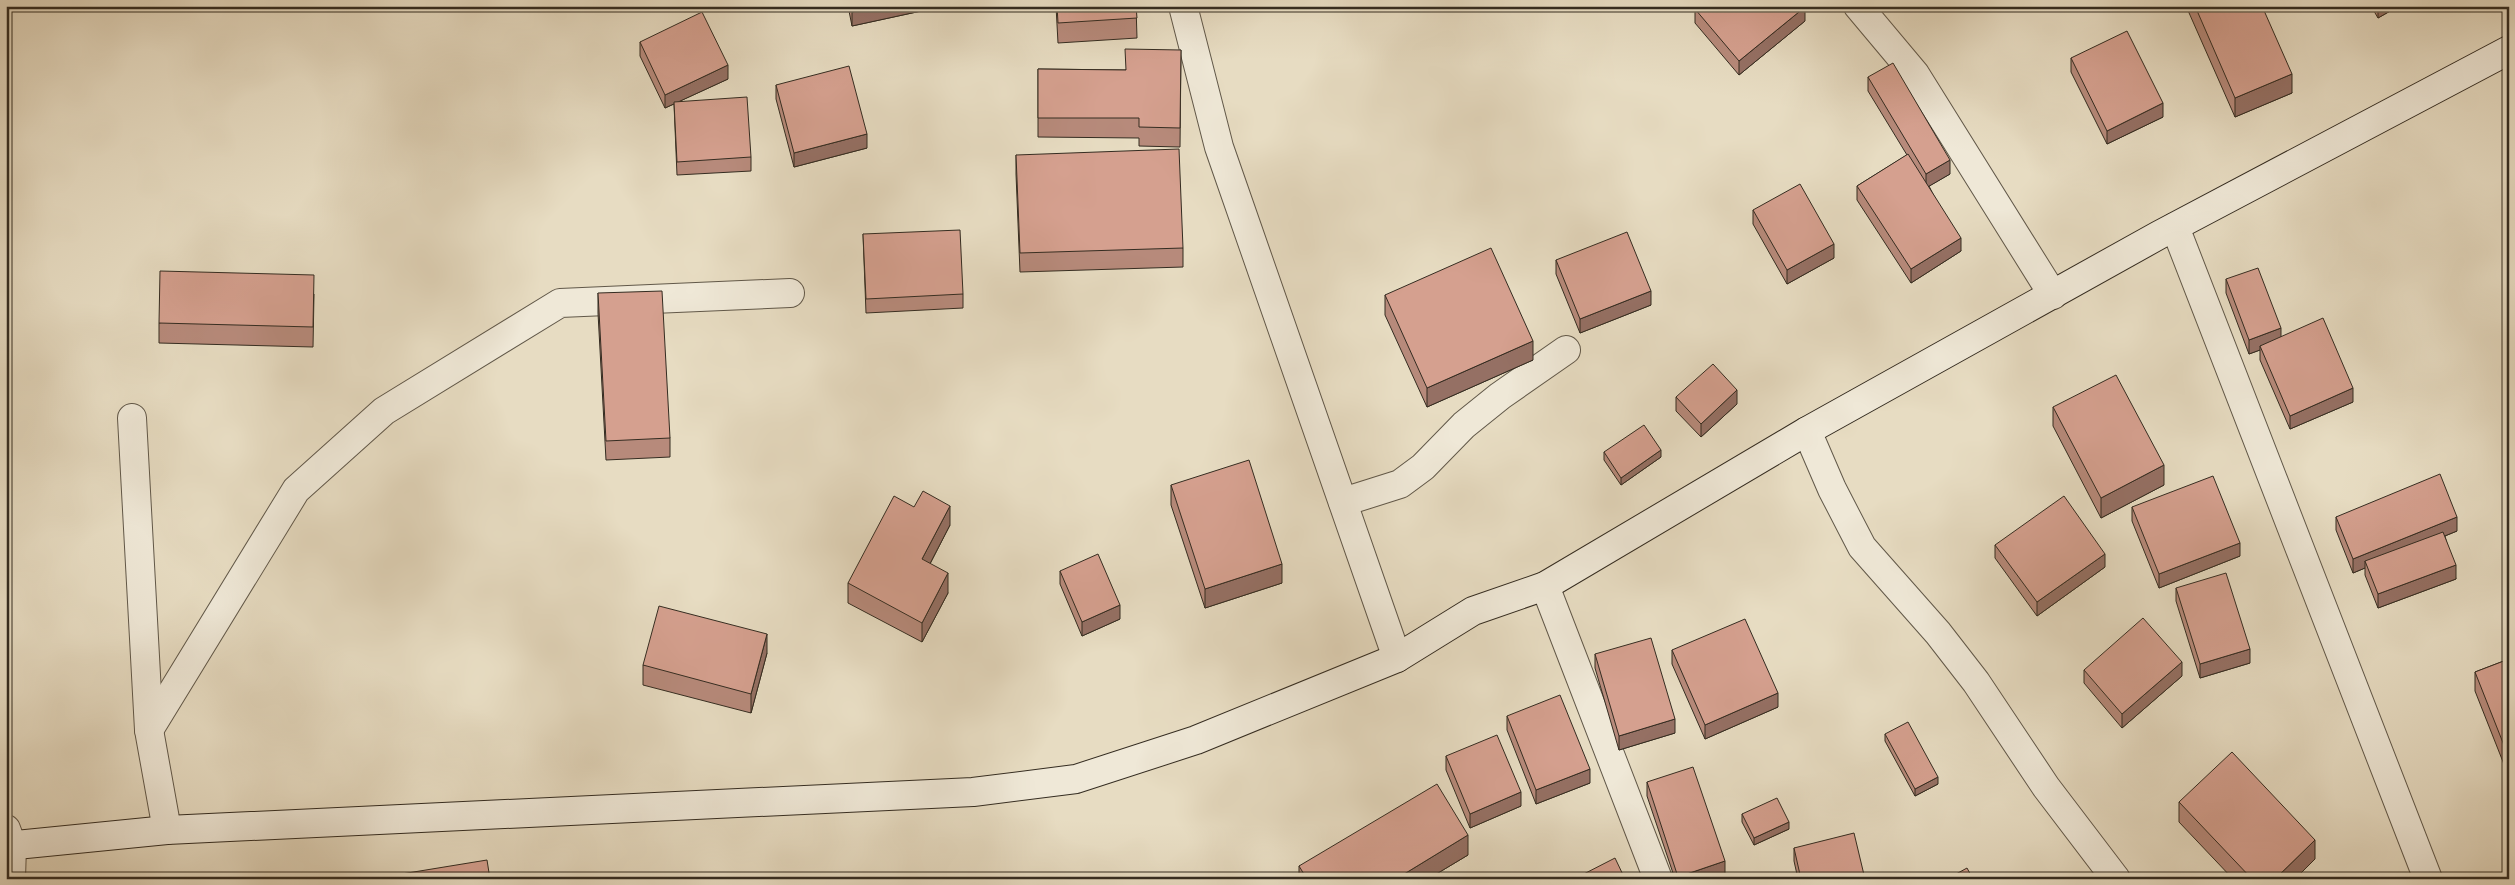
<svg xmlns="http://www.w3.org/2000/svg" width="2515" height="885" viewBox="0 0 2515 885" font-family="Cardo,serif">
	<rect width="100%" height="100%" fill="#e7dcc2"/>
	<filter id="stains"><feTurbulence type="fractalNoise" baseFrequency=".004" numOctaves="4"/><feColorMatrix values="0 0 0 0 .2 0 0 0 0 .09 0 0 0 0 .02 0 0 0 .5 -.17"/></filter>
	<radialGradient id="worn" r=".72"><stop offset=".6" stop-color="#630" stop-opacity="0"/><stop offset="1" stop-color="#630" stop-opacity=".3"/></radialGradient>
	<g fill="none" stroke-linecap="round" stroke-linejoin="round">
		<defs>
			<g id="street">
				<path d="M1183,6L1219,147L1397,658"/>
				<path d="M1858,6L1915,74L2053,295"/>
				<path d="M2175,227L2428,879"/>
				<path d="M132,418L149,730L167,830"/>
				<path d="M1807,431L1832,489L1862,547L1938,633L1976,682L2046,787L2116,879"/>
				<path d="M1343,502L1400,484L1423,467L1464,425L1500,396L1566,350"/>
				<path d="M1545,586L1658,879"/>
				<path d="M149,730L296,490L384,411L560,303L790,293"/>
				<path d="M6,829L12,845L11,879"/>
			</g>
			<path id="secondary" d="M6,846L167,830L973,792L1076,779L1196,740L1397,658L1473,611L1545,586L1807,431L2159,235L2509,50"/>
		</defs>
		<use href="#street" stroke="#615849" stroke-width="30"/>
		<use href="#secondary" stroke="#342c21" stroke-width="30"/>
		<use href="#street" stroke="#efe8d7" stroke-width="28"/>
		<use href="#secondary" stroke="#efe8d7" stroke-width="28"/>
	</g>
	<g fill="#b78a7b" stroke="#342c21">
		<path d="M848,6H935V8L852,26Z"/>
		<path d="M1056,6H1136L1137,38L1058,43Z"/>
		<path d="M2186,6H2262L2292,93L2235,117Z"/>
		<path d="M2371,6H2399L2378,18Z"/>
		<path d="M1695,9L1805,21L1739,75L1695,23Z"/>
		<path d="M640,42L728,79L680,101L751,157V171L677,175L674,104L665,108L640,56Z"/>
		<path d="M1181,50L1180,147L1139,146V138L1038,137V69L1125,70Z"/>
		<path d="M2071,58L2163,117L2107,144L2071,72Z"/>
		<path d="M1868,77L1950,174L1929,186L1961,251L1911,283L1857,200V186L1907,155L1868,91Z"/>
		<path d="M776,85L867,148L794,167L776,99Z"/>
		<path d="M1016,155L1183,248V267L1020,272L1016,174Z"/>
		<path d="M1753,210L1834,258L1787,284L1753,224Z"/>
		<path d="M863,234L963,294V308L866,313Z"/>
		<path d="M1556,260L1651,305L1580,333L1556,274Z"/>
		<path d="M2226,279L2281,337L2353,402L2290,429L2260,360V350L2249,354L2226,293Z"/>
		<path d="M598,293L670,438V457L606,460L598,313Z"/>
		<path d="M314,294L313,347L159,343V323Z"/>
		<path d="M1385,295L1533,360L1427,407L1385,315Z"/>
		<path d="M1676,397L1737,404L1701,437L1676,411Z"/>
		<path d="M2053,407L2164,485L2101,518L2053,426Z"/>
		<path d="M1604,452L1661,457L1621,485L1604,460Z"/>
		<path d="M1171,485L1282,583L1205,608L1171,505Z"/>
		<path d="M2132,507L2240,556L2159,588L2132,521Z"/>
		<path d="M2336,517L2457,531L2445,536L2456,579L2378,608L2365,575V568L2353,573L2336,530Z"/>
		<path d="M950,525L930,564L948,593L922,642L848,603V583Z"/>
		<path d="M1995,545L2105,567L2037,616L1995,558Z"/>
		<path d="M1060,571L1120,619L1082,636L1060,584Z"/>
		<path d="M2176,588L2250,663L2200,678L2176,601Z"/>
		<path d="M1672,650L1778,707L1705,739L1672,664Z"/>
		<path d="M767,653L751,713L643,685V665Z"/>
		<path d="M1595,654L1675,733L1619,750L1595,668Z"/>
		<path d="M2509,659V777L2475,691V672Z"/>
		<path d="M2084,670L2182,676L2122,728L2084,683Z"/>
		<path d="M1507,716L1590,783L1536,804L1507,730Z"/>
		<path d="M1885,734L1938,784L1915,796L1885,741Z"/>
		<path d="M1446,756L1521,806L1470,828L1446,770Z"/>
		<path d="M1647,782L1725,874L1712,879H1675L1647,796Z"/>
		<path d="M2179,802L2315,859L2295,879H2233L2179,822Z"/>
		<path d="M1742,814L1789,829L1754,845L1742,822Z"/>
		<path d="M1794,848L1865,879H1798L1794,861Z"/>
		<path d="M1468,855L1428,879H1299V866Z"/>
	</g>
	<g fill="#957064" stroke="#342c21">
		<path d="M880,6H935V8L852,26V12Z"/>
		<path d="M2378,6H2399L2378,18Z"/>
		<path d="M1805,7V21L1739,75V61Z"/>
		<path d="M10,34V54L6,86V66Z"/>
		<path d="M728,65V79L665,108V95Z"/>
		<path d="M2292,74V93L2235,117V98Z"/>
		<path d="M2163,103V117L2107,144V131Z"/>
		<path d="M867,134V148L794,167V153Z"/>
		<path d="M1950,160V174L1926,188V174Z"/>
		<path d="M1961,238V251L1911,283V269Z"/>
		<path d="M1834,244V258L1787,284V270Z"/>
		<path d="M1651,291V305L1580,333V319Z"/>
		<path d="M2281,328V342L2260,346V350L2249,354V340Z"/>
		<path d="M1533,341V360L1427,407V388Z"/>
		<path d="M2353,388V402L2290,429V416Z"/>
		<path d="M1737,390V404L1701,437V424Z"/>
		<path d="M1661,450V457L1621,485V478Z"/>
		<path d="M2164,465V485L2101,518V498Z"/>
		<path d="M950,506V525L922,579V559Z"/>
		<path d="M2457,517V531L2368,567L2365,561V568L2353,573V559Z"/>
		<path d="M2240,543V556L2159,588V574Z"/>
		<path d="M2105,554V567L2037,616V602Z"/>
		<path d="M1282,564V583L1205,608V589Z"/>
		<path d="M2456,565V579L2378,608V594Z"/>
		<path d="M948,573V593L922,642V623Z"/>
		<path d="M1120,605V619L1082,636V622Z"/>
		<path d="M767,634V653L751,713V694Z"/>
		<path d="M2250,649V663L2200,678V664Z"/>
		<path d="M2182,662V676L2122,728V714Z"/>
		<path d="M1778,693V707L1705,739V725Z"/>
		<path d="M1675,719V733L1619,750V736Z"/>
		<path d="M1590,769V783L1536,804V790Z"/>
		<path d="M1938,777V784L1915,796V789Z"/>
		<path d="M1521,792V806L1470,828V814Z"/>
		<path d="M1789,822V829L1754,845V838Z"/>
		<path d="M1468,835V855L1428,879H1396Z"/>
		<path d="M2315,840V859L2295,879H2275Z"/>
		<path d="M1725,861V874L1712,879H1678V877Z"/>
	</g>
	<g fill="#d5a08f" stroke="#342c21">
		<path d="M851,6H880L852,12Z"/>
		<path d="M1057,6H1136L1137,18L1058,23Z"/>
		<path d="M1699,6H1805V7L1739,61L1695,9Z"/>
		<path d="M2195,6H2262L2292,74L2235,98Z"/>
		<path d="M702,12L728,65L665,95L640,42Z"/>
		<path d="M2127,31L2163,103L2107,131L2071,58Z"/>
		<path d="M6,34H10L6,66Z"/>
		<path d="M1125,49L1181,50L1180,128L1139,127V118H1038V69L1126,70Z"/>
		<path d="M1893,63L1950,160L1926,174L1868,77Z"/>
		<path d="M849,66L867,134L794,153L776,85Z"/>
		<path d="M747,97L751,157L677,162L674,102Z"/>
		<path d="M1179,149L1183,248L1020,253L1016,155Z"/>
		<path d="M1908,154L1961,238L1911,269L1857,186Z"/>
		<path d="M1800,184L1834,244L1787,270L1753,210Z"/>
		<path d="M960,230L963,294L866,299L863,234Z"/>
		<path d="M1627,232L1651,291L1580,319L1556,260Z"/>
		<path d="M1491,248L1533,341L1427,388L1385,295Z"/>
		<path d="M2258,268L2281,328L2249,340L2226,279Z"/>
		<path d="M160,271L314,275L313,327L159,323Z"/>
		<path d="M662,291L670,438L606,441L598,293Z"/>
		<path d="M2323,318L2353,388L2290,416L2260,346Z"/>
		<path d="M1713,364L1737,390L1701,424L1676,397Z"/>
		<path d="M2116,375L2164,465L2101,498L2053,407Z"/>
		<path d="M1644,425L1661,450L1621,478L1604,452Z"/>
		<path d="M1249,460L1282,564L1205,589L1171,485Z"/>
		<path d="M2440,474L2457,517L2353,559L2336,517Z"/>
		<path d="M2213,476L2240,543L2159,574L2132,507Z"/>
		<path d="M923,491L950,506L922,559L948,573L922,623L848,583L894,496L914,507Z"/>
		<path d="M2064,496L2105,554L2037,602L1995,545Z"/>
		<path d="M2443,532L2456,565L2378,594L2365,561Z"/>
		<path d="M1098,554L1120,605L1082,622L1060,571Z"/>
		<path d="M2226,573L2250,649L2200,664L2176,588Z"/>
		<path d="M659,606L767,634L751,694L643,665Z"/>
		<path d="M2143,618L2182,662L2122,714L2084,670Z"/>
		<path d="M1745,619L1778,693L1705,725L1672,650Z"/>
		<path d="M1651,638L1675,719L1619,736L1595,654Z"/>
		<path d="M2509,659V758L2475,672Z"/>
		<path d="M1560,695L1590,769L1536,790L1507,716Z"/>
		<path d="M1908,722L1938,777L1915,789L1885,734Z"/>
		<path d="M1497,735L1521,792L1470,814L1446,756Z"/>
		<path d="M2232,752L2315,840L2275,879H2252L2179,802Z"/>
		<path d="M1693,767L1725,861L1678,877L1647,782Z"/>
		<path d="M1437,784L1468,835L1396,879H1307L1299,866Z"/>
		<path d="M1777,798L1789,822L1754,838L1742,814Z"/>
		<path d="M1854,833L1865,879H1801L1794,848Z"/>
		<path d="M1615,858L1625,879H1574Z"/>
		<path d="M487,860L490,879H378L377,878Z"/>
		<path d="M1967,868L1973,879H1947Z"/>
		<path d="M61,874L62,879H45Z"/>
		<path d="M140,875V879H117Z"/>
	</g>
	<rect width="2515" height="885" fill="none" stroke="#e7dcc2" stroke-width="25"/>
	<rect x="8" y="8" width="2500" height="870" fill="none" stroke="#342c21" stroke-width="2.5"/>
	<rect x="12" y="12" width="2490" height="860" fill="none" stroke="#342c21"/>
	<rect width="100%" height="100%" filter="url(#stains)"/>
	<rect width="100%" height="100%" fill="url(#worn)"/>
</svg>
